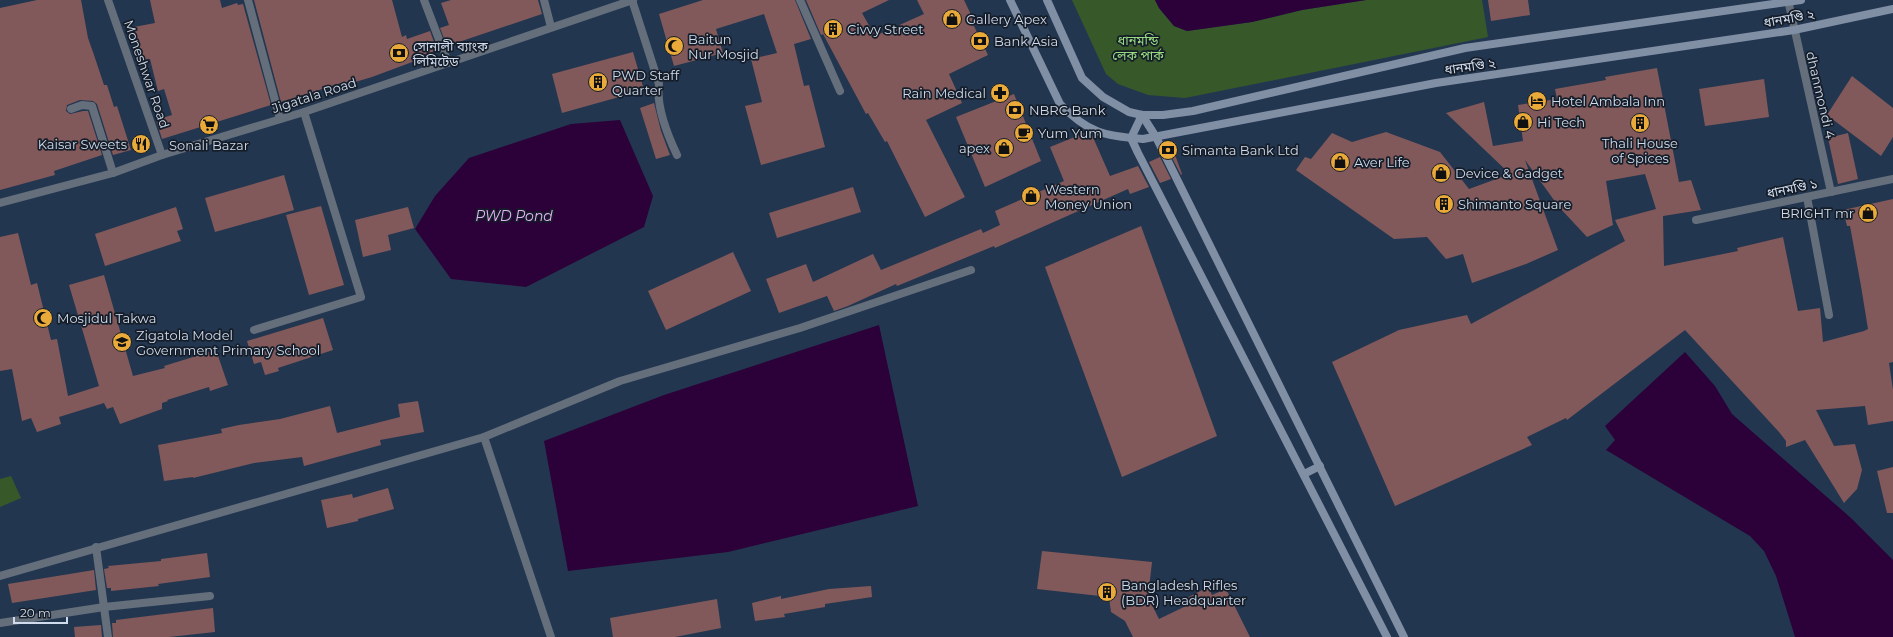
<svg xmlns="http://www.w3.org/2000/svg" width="1893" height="637" viewBox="0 0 1893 637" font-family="Montserrat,'Noto Sans Bengali',sans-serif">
	<rect width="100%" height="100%" fill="#233650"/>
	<g fill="#37592a">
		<path d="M1072,0H1155L1159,8L1174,26L1187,31L1252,22L1302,10L1366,0H1482L1488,37L1185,98L1148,95L1118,84L1106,74Z"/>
		<path d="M11,476L21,498L0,507V479Z"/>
	</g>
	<g fill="#2c0039">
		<path d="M1155,0H1366L1302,10L1252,22L1187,31L1174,26L1159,8Z"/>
		<path d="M620,120L653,196L644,227L526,287L451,279L415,229L435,196L469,158L571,124Z"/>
		<path d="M879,325L918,506L728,552L568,571L544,441L664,395Z"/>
		<path d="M1685,352L1715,386L1732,414L1851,518L1893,560V637H1795L1776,576L1764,551L1750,536L1606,450L1615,440L1605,426Z"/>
	</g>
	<g fill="#82595a">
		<path d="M37,0H81L88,38L94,55L104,85H107L114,107L117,106L131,150L113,155L97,104L93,101L80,100L67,105L66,111L70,114L83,111H88L102,155L54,171L55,175L0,190V8Z"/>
		<path d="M150,0H220L222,8L237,3L238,5L243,4L271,105L162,139L156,120L172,115L164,89L158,91L150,59L141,60L134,27L155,23Z"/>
		<path d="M254,0H392L402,37L406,35L407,39L430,31L437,50L414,59L415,61L372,77L342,86L341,83L281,102Z"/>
		<path d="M451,0H538L542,14L447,46L440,28L449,25L441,3Z"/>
		<path d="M703,0H795L811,39L794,44L804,86L809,85L825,147L761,165L745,106L762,102L751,59L777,53L764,14L716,29L723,53L674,66L659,14Z"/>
		<path d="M806,0H889L862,13L875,36L924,14L917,0H964L974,21L972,22L988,55L949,74L962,103L926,120L965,197L925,217L887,141L885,142L868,113L866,114L823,34L821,35Z"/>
		<path d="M1488,0H1528L1530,15L1491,21Z"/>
		<path d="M633,52L644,90L562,113L552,74Z"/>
		<path d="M1657,68L1679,182L1691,180L1701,210L1663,216L1664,266L1738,251L1737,248L1783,237L1798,311L1820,308L1823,342L1864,331L1868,329L1861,286L1850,226H1847L1843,210L1893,199V362L1889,363L1893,390V421L1868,425L1865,406L1816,410L1834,446L1855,444L1862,470L1857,489L1844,503L1805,440L1786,447V441L1779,432L1685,330L1567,420L1566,418L1527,437L1532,445L1395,506L1332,362L1399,330L1467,315L1471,324L1625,241L1615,220L1656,209L1645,174L1606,181L1613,225L1587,237L1559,207L1525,160L1558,250L1526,264L1472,283L1463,254L1446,259L1427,237L1394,239L1296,170L1305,157L1311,159L1332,133L1352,142L1386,132L1440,152L1469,189L1510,174L1446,113L1484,102L1493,146L1523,141L1518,105L1557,99L1555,89L1606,80L1605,77Z"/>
		<path d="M1852,76L1893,108V137L1881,156L1827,115Z"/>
		<path d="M1764,79L1769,117L1705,126L1699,89Z"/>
		<path d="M1014,94L1041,161L985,187L956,117Z"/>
		<path d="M654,103L661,131L670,155L656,159L640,108Z"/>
		<path d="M1087,132L1092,135L1110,176L1138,166L1149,187L1130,194L1128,189L995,248L994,246L897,286L896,284L848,306L834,311L827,296L779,313L766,279L806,264L813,282L873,254L881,270L981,229L983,233L1000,225L995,211L1064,181L1050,147Z"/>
		<path d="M1848,133L1858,179L1838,184L1828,138Z"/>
		<path d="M1174,152L1182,174L1181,175L1170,154Z"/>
		<path d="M1160,157L1171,179L1160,183L1149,162Z"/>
		<path d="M284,175L294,210L215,232L205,198Z"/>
		<path d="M853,187L861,212L777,238L769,213Z"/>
		<path d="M321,206L344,285L309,295L286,215Z"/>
		<path d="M176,207L183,229L177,231L181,241L105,266L95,234Z"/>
		<path d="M408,207L414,228L388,235L391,250L363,257L355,220Z"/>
		<path d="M1141,226L1217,436L1122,477L1045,267Z"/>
		<path d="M18,233L31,285L37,283L51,340L57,339L68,396L99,386L69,285L104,275L133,376L165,368L164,366L216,350L228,385L210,391L209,387L167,400L168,401L162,403V409L120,424L113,407L107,409L104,403L59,417L61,424L37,432L31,418L22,421L12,369L0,371V237Z"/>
		<path d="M733,252L751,291L666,330L648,291Z"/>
		<path d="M323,318L333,350L278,368L279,371L265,375L261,362L254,364L247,341Z"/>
		<path d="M418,401L424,432L380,440L381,445L304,466L302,457L254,463L193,478V477L164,481L158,445L222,433L221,429L239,425L280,419L330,406L337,433L400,417L398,404Z"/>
		<path d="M1893,467V513H1887L1877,471Z"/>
		<path d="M388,488L394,509L358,519V521L327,528L321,500L352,494L353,498Z"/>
		<path d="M1042,551L1152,562L1148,597L1159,619L1186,606L1183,600L1208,587L1212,595L1226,589L1250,637H1133L1125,621L1111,612L1109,597L1037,589Z"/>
		<path d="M207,553L210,577L158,584L159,586L111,591V588H107L104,569L109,568L108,566L161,561V559Z"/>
		<path d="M94,570L96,590L12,603L8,584Z"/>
		<path d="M871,586L872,597L825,604V607L784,614L785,617L755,621L752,603L781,596V599L829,589Z"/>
		<path d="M717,599L721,628L675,637H613L610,618Z"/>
		<path d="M213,608L215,632L169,637H113L112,623H116V620Z"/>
		<path d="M101,625L102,637H75L74,627Z"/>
	</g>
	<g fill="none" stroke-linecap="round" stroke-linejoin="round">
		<g stroke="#656f7c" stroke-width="8">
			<path d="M108,0L162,155"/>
			<path d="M248,0L280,119"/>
			<path d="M424,0L448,63"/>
			<path d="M544,0L551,27"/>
			<path d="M632,0L659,84C656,105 668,136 677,155"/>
			<path d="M800,0L840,91"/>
			<path d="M1788,0L1831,192"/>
			<path d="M71,109L82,105L92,106L113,173"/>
			<path d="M1807,197L1829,315"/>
			<path d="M0,203L113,173L162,155L304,112L633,0"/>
			<path d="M1696,220L1893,179"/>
			<path d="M254,330L361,297L304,112"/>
			<path d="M484,437L551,637"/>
			<path d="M96,547L108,637"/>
			<path d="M0,576L484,437L620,381L800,328L971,270"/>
			<path d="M0,623L104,607L210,596"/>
		</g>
		<g stroke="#808fa4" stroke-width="8">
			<path d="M1010,0L1060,104C1088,133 1104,136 1143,139L1436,83L1794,30L1893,9"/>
			<path d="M1047,0L1082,78L1103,97L1129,112L1142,115H1163L1193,111L1465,48L1801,0"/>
			<path d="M1142,115L1131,138L1138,153L1387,637"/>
			<path d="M1142,115L1156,137L1404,637"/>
			<path d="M1304,474L1320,466"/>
		</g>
	</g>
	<defs>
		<symbol id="shop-disc" viewBox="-11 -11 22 22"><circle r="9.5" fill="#eaaa39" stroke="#151d29"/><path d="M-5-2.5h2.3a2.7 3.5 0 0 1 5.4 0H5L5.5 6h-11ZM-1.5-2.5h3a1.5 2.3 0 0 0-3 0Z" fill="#111"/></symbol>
		<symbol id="building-disc" viewBox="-11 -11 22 22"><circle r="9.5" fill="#eaaa39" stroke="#151d29"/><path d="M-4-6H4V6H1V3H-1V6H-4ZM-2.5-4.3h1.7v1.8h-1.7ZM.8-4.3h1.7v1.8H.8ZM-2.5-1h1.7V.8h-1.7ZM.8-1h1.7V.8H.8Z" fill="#111"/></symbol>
		<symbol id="bank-disc" viewBox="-11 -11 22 22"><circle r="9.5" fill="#eaaa39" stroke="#151d29"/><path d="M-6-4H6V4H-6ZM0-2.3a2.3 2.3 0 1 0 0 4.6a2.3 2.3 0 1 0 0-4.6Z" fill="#111"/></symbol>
		<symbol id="mosque-disc" viewBox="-11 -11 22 22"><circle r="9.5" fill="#eaaa39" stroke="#151d29"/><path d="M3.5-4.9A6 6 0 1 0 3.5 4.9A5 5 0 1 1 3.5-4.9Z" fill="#111"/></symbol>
		<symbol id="pharmacy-disc" viewBox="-11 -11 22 22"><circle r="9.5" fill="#eaaa39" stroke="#151d29"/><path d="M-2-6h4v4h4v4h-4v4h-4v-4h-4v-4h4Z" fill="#111"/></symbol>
		<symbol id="hotel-disc" viewBox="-11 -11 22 22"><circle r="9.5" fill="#eaaa39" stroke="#151d29"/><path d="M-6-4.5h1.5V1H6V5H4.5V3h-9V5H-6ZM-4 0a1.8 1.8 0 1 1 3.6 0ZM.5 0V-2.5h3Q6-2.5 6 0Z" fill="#111"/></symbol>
		<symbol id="supermarket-disc" viewBox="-11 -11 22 22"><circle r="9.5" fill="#eaaa39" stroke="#151d29"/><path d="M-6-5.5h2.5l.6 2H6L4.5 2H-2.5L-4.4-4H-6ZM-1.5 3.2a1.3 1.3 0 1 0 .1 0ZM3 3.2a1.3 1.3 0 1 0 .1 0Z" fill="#111"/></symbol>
		<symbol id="cafe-disc" viewBox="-11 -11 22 22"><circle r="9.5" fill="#eaaa39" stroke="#151d29"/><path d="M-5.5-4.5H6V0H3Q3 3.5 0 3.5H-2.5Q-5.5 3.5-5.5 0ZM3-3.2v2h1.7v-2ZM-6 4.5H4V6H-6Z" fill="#111"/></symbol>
		<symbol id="restaurant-disc" viewBox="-11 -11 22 22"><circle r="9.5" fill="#eaaa39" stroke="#151d29"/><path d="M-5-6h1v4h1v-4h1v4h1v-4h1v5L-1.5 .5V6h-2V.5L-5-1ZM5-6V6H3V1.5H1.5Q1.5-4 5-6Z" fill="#111"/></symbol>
		<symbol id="school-disc" viewBox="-11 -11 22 22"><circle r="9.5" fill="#eaaa39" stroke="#151d29"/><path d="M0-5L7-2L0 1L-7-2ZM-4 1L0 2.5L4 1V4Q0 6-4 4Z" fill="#111"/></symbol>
	</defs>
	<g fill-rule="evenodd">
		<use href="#shop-disc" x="941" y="8" width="22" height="22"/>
		<use href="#building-disc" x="822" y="18" width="22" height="22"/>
		<use href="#bank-disc" x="969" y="30" width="22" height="22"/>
		<use href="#mosque-disc" x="663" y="35" width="22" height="22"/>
		<use href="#bank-disc" x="388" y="42" width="22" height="22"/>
		<use href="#building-disc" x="587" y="71" width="22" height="22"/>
		<use href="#pharmacy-disc" x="989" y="82" width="22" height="22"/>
		<use href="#hotel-disc" x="1526" y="90" width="22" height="22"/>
		<use href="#bank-disc" x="1004" y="99" width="22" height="22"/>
		<use href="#shop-disc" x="1512" y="111" width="22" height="22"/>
		<use href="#building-disc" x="1629" y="112" width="22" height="22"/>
		<use href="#supermarket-disc" x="198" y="114" width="22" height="22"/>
		<use href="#cafe-disc" x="1013" y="122" width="22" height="22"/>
		<use href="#restaurant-disc" x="130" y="133" width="22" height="22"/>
		<use href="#shop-disc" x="993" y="137" width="22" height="22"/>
		<use href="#bank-disc" x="1157" y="139" width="22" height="22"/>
		<use href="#shop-disc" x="1329" y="151" width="22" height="22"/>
		<use href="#shop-disc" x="1430" y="162" width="22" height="22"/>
		<use href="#shop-disc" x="1020" y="185" width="22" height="22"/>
		<use href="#building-disc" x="1433" y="193" width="22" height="22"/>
		<use href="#shop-disc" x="1857" y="202" width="22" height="22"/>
		<use href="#mosque-disc" x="32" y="307" width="22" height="22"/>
		<use href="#school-disc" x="111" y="331" width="22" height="22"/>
		<use href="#building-disc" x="1096" y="581" width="22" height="22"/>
	</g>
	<g text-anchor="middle" stroke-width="3.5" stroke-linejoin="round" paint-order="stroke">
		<g font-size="13" fill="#d0dced" stroke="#151d29">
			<text transform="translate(1789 18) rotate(-10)" y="5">ধানমণ্ডি ২</text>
			<text transform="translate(1470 66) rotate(-8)" y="5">ধানমণ্ডি ২</text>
			<text transform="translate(147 74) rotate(71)" y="5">Moneshwar Road</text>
			<text transform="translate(314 95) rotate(-18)" y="5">Jigatala Road</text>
			<text transform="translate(1821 95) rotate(77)" y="5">dhanmondi 4</text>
			<text transform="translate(1792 188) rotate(-12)" y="5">ধানমণ্ডি ১</text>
		</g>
		<g font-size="13" fill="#d0dced" stroke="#151d29" text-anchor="start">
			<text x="966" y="24">Gallery Apex</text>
			<text x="847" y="34">Civvy Street</text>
			<text x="688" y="44">Baitun<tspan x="688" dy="15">Nur Mosjid</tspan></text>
			<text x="994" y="46">Bank Asia</text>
			<text x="413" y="51">সোনালী ব্যাংক<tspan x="413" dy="15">লিমিটেড</tspan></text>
			<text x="612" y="80">PWD Staff<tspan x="612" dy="15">Quarter</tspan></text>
			<text x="986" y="98" text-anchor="end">Rain Medical</text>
			<text x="1551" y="106">Hotel Ambala Inn</text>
			<text x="1029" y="115">NBRC Bank</text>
			<text x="1537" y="127">Hi Tech</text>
			<text x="1038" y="138">Yum Yum</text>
			<text x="1640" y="148" text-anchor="middle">Thali House<tspan x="1640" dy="15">of Spices</tspan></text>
			<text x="127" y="149" text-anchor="end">Kaisar Sweets</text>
			<text x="209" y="150" text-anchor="middle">Sonali Bazar</text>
			<text x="990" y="153" text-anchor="end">apex</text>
			<text x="1182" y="155">Simanta Bank Ltd</text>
			<text x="1354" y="167">Aver Life</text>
			<text x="1455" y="178">Device &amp; Gadget</text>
			<text x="1045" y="194">Western<tspan x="1045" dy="15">Money Union</tspan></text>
			<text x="1458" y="209">Shimanto Square</text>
			<text x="1854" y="218" text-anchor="end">BRIGHT mr</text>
			<text x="57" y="323">Mosjidul Takwa</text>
			<text x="136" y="340">Zigatola Model<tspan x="136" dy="15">Government Primary School</tspan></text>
			<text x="1121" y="590">Bangladesh Rifles<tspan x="1121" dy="15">(BDR) Headquarter</tspan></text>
		</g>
		<g font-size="13" fill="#99dc80" stroke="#151d29">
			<text x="1138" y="45">ধানমন্ডি<tspan x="1138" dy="15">লেক পার্ক</tspan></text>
		</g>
		<g font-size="14" font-style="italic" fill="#e6b1f8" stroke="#151d29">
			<text x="514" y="221">PWD Pond</text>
		</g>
	</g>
	<path d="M14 617v6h53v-6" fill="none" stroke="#d0dced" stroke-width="2"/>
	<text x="20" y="617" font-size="12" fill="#d0dced" stroke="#151d29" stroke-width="3" paint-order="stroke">20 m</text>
</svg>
